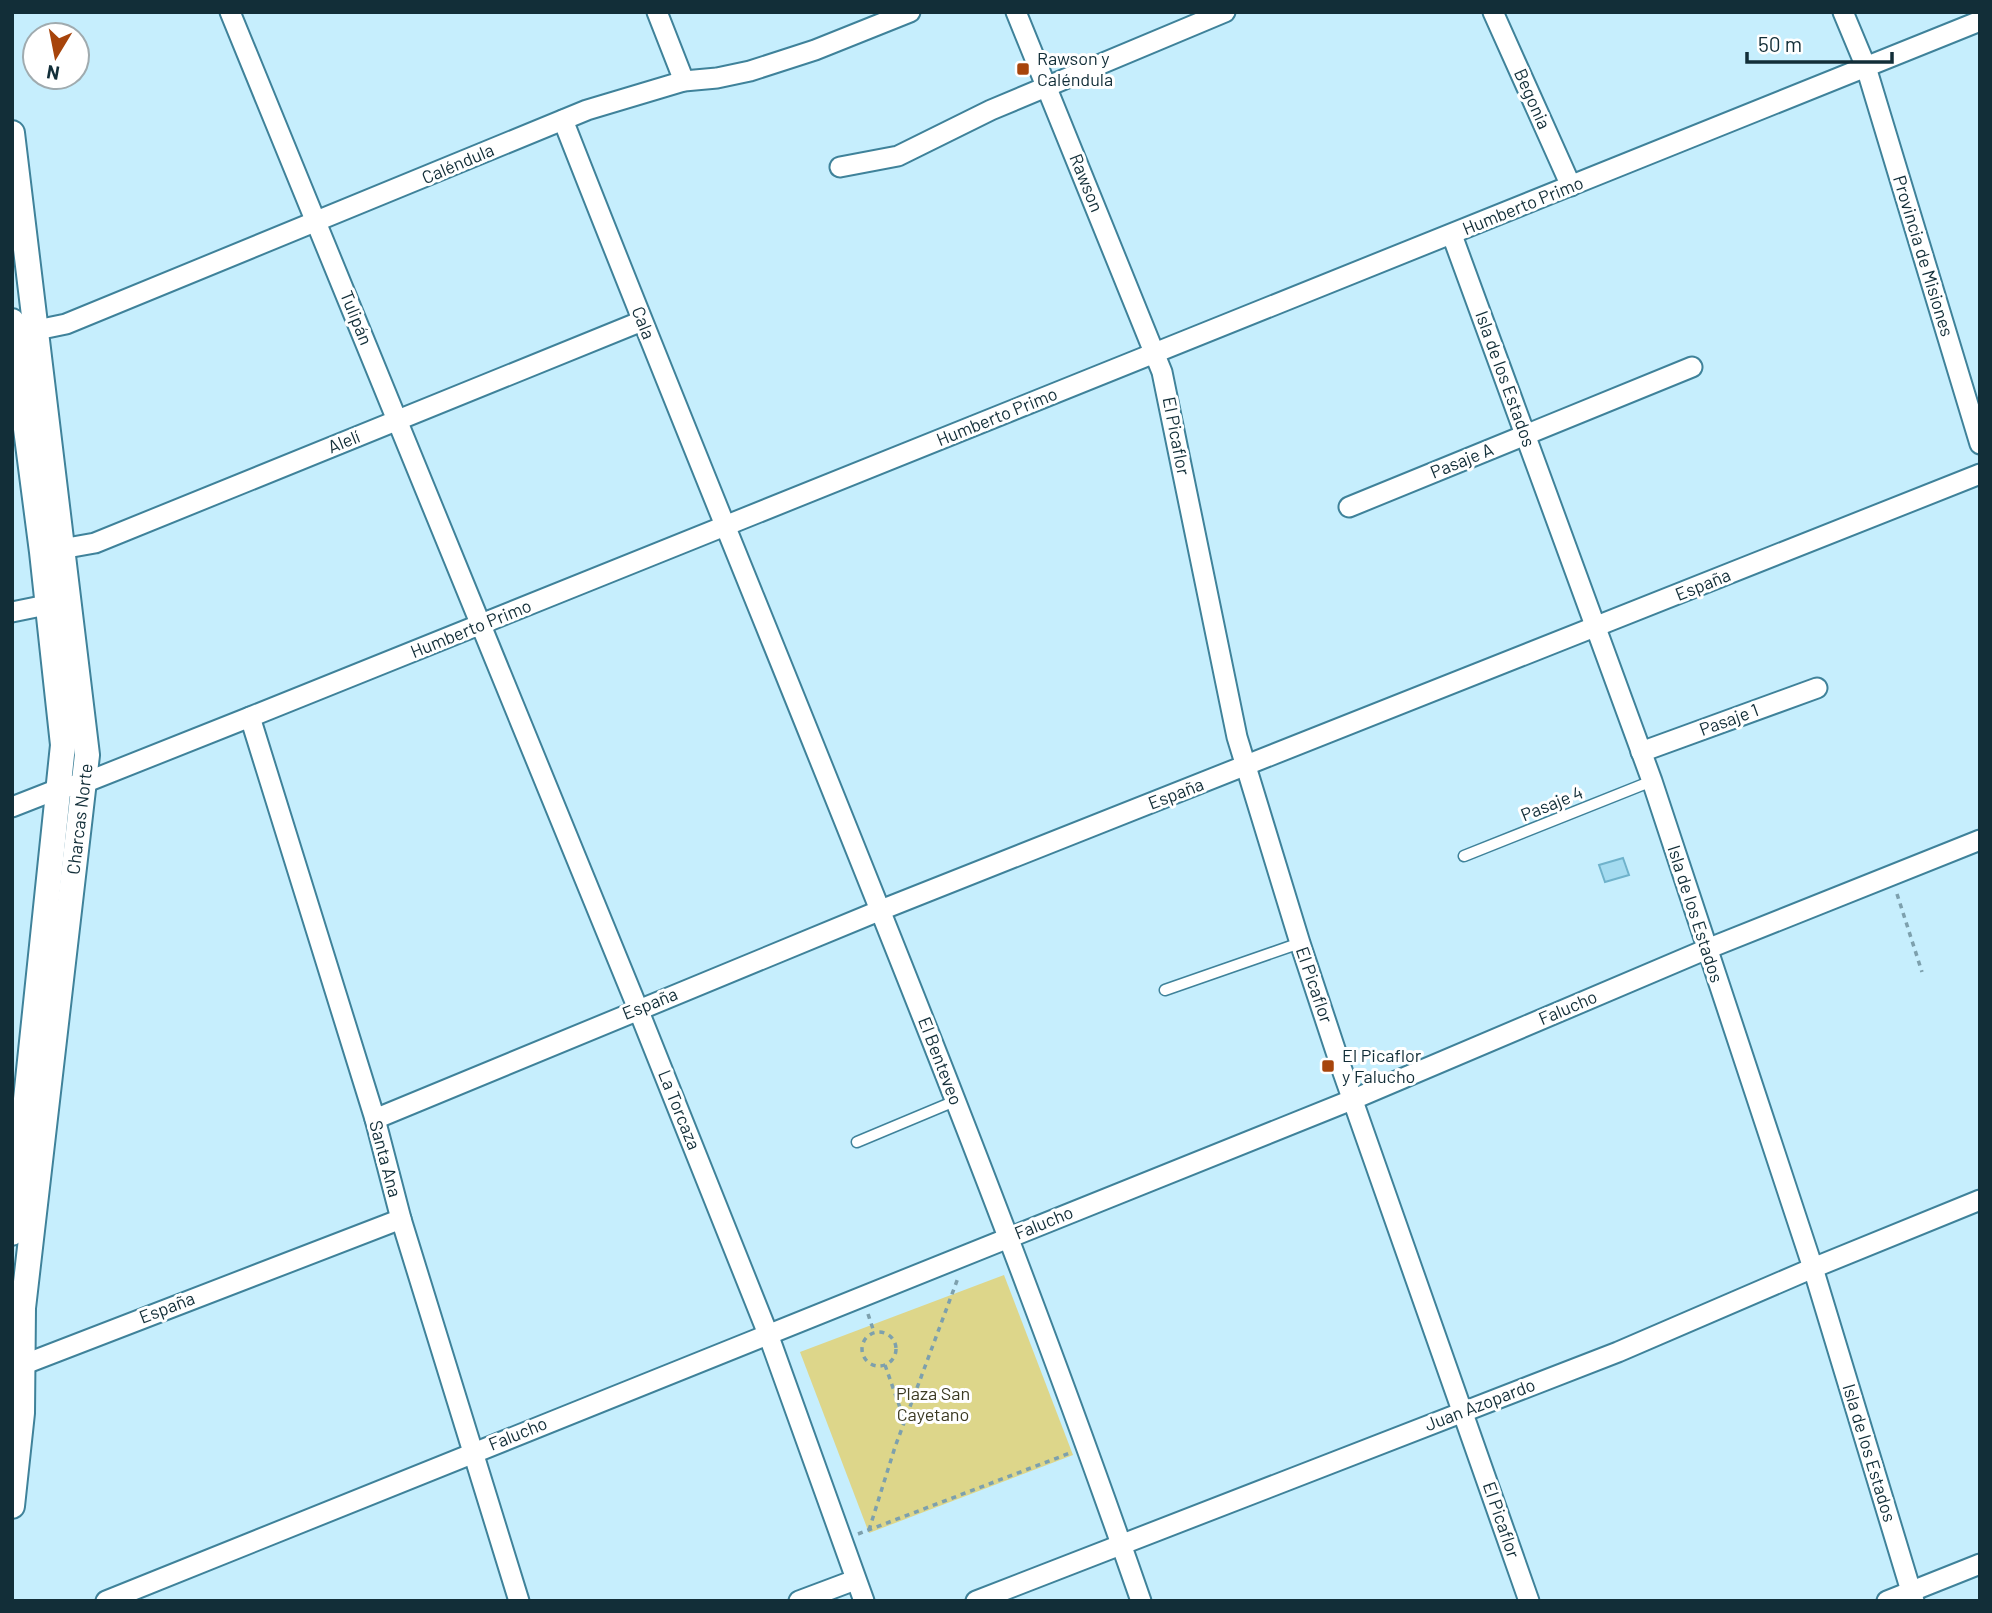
<svg xmlns="http://www.w3.org/2000/svg" width="1992" height="1613" viewBox="0 0 1992 1613" font-family="Barlow,sans-serif">
	<rect width="100%" height="100%" fill="#c6eefd"/>
	<path fill="#ddd68a" d="M1004,1275L1073,1455L869,1533L800,1352Z"/>
	<path fill="#a4dbf0" stroke="#6fb2cb" stroke-width="2" d="M1623,858L1629,875L1605,882L1599,865Z"/>
	<g fill="none" stroke-linecap="round" stroke-linejoin="round">
		<defs>
			<g id="service">
				<path d="M1464,856L1652,781"/>
				<path d="M1165,990L1300,943"/>
				<path d="M857,1142L955,1101"/>
			</g>
			<g id="minor">
				<path d="M230,12L638,1009L768,1334L864,1601"/>
				<path d="M657,12L684,81"/>
				<path d="M1016,12L1162,372L1237,737L1300,943L1340,1064L1529,1601"/>
				<path d="M1493,12L1571,186"/>
				<path d="M1843,12L1866,67L1980,444"/>
				<path d="M563,120C756,613 967,1100 1141,1601"/>
				<path d="M840,167L898,156L991,110L1225,12"/>
				<path d="M1452,235L1652,781L1813,1268L1914,1601"/>
				<path d="M25,328L37,330L66,324L587,110L684,81L717,78L750,71L815,50L910,12"/>
				<path d="M1349,507L1692,367"/>
				<path d="M50,551L95,543L642,321"/>
				<path d="M12,612L61,602"/>
				<path d="M250,717L375,1119L401,1219L519,1601"/>
				<path d="M1641,752L1817,688"/>
				<path d="M12,807L58,789L84,783L250,717L1980,21"/>
				<path d="M375,1119L881,910L1980,474"/>
				<path d="M12,1369L401,1219"/>
				<path d="M106,1601L1354,1099L1707,949L1980,840"/>
				<path d="M799,1601L855,1580"/>
				<path d="M976,1601L1618,1352L1813,1268L1980,1200"/>
				<path d="M1887,1601L1980,1564"/>
			</g>
			<g id="tertiary">
				<path d="M12,133L87,755L23,1308L22,1413L12,1506"/>
				<path d="M12,321L42,552L63,745L12,1233"/>
			</g>
		</defs>
		<use href="#service" stroke="#3f829a" stroke-width="13"/>
		<use href="#minor" stroke="#3f829a" stroke-width="23"/>
		<use href="#tertiary" stroke="#3f829a" stroke-width="28"/>
		<g stroke="#7da0ad" stroke-width="3.5" stroke-dasharray="5 5" stroke-linecap="butt">
			<path d="M1897,894L1922,972"/>
			<path d="M868,1314L874,1332"/>
			<circle cx="879" cy="1349" r="17"/>
			<path d="M885,1365L905,1422"/>
			<path d="M869,1530L895,1447L958,1278"/>
			<path d="M858,1534L1070,1453"/>
		</g>
		<use href="#service" stroke="#fff" stroke-width="10"/>
		<use href="#minor" stroke="#fff" stroke-width="19"/>
		<use href="#tertiary" stroke="#fff" stroke-width="24"/>
	</g>
	<g fill="#a7440b" stroke="#fff" stroke-width="2.5">
		<rect x="1016" y="62" width="14" height="14" rx="3.5"/>
		<rect x="1321" y="1059" width="14" height="14" rx="3.5"/>
	</g>
	<g text-anchor="middle" stroke-width="6" stroke-linejoin="round" paint-order="stroke">
		<g font-size="18" fill="#122e38" stroke="#fff" text-anchor="start">
			<text x="1037" y="65">Rawson y<tspan x="1037" dy="21">Caléndula</tspan></text>
			<text x="1342" y="1062">El Picaflor<tspan x="1342" dy="21">y Falucho</tspan></text>
		</g>
		<g font-size="18" fill="#122e38" stroke="#fff">
			<text transform="translate(1532 99) rotate(66)" y="6">Begonia</text>
			<text transform="translate(458 164) rotate(-23)" y="6">Caléndula</text>
			<text transform="translate(1086 183) rotate(68)" y="6">Rawson</text>
			<text transform="translate(1523 206) rotate(-22)" y="6">Humberto Primo</text>
			<text transform="translate(1923 256) rotate(73)" y="6">Provincia de Misiones</text>
			<text transform="translate(356 318) rotate(68)" y="6">Tulipán</text>
			<text transform="translate(643 323) rotate(68)" y="6">Cala</text>
			<text transform="translate(1505 379) rotate(70)" y="6">Isla de los Estados</text>
			<text transform="translate(997 417) rotate(-22)" y="6">Humberto Primo</text>
			<text transform="translate(1176 436) rotate(79)" y="6">El Picaflor</text>
			<text transform="translate(344 442) rotate(-22)" y="6">Alelí</text>
			<text transform="translate(1462 461) rotate(-22)" y="6">Pasaje A</text>
			<text transform="translate(1703 585) rotate(-22)" y="6">España</text>
			<text transform="translate(471 629) rotate(-22)" y="6">Humberto Primo</text>
			<text transform="translate(1729 720) rotate(-20)" y="6">Pasaje 1</text>
			<text transform="translate(1176 794) rotate(-21)" y="6">España</text>
			<text transform="translate(1552 804) rotate(-22)" y="6">Pasaje 4</text>
			<text transform="translate(80 819) rotate(-83)" y="6">Charcas Norte</text>
			<text transform="translate(1695 914) rotate(72)" y="6">Isla de los Estados</text>
			<text transform="translate(1314 985) rotate(71)" y="6">El Picaflor</text>
			<text transform="translate(650 1004) rotate(-22)" y="6">España</text>
			<text transform="translate(1568 1008) rotate(-23)" y="6">Falucho</text>
			<text transform="translate(940 1061) rotate(69)" y="6">El Benteveo</text>
			<text transform="translate(679 1110) rotate(68)" y="6">La Torcaza</text>
			<text transform="translate(385 1159) rotate(75)" y="6">Santa Ana</text>
			<text transform="translate(1044 1223) rotate(-22)" y="6">Falucho</text>
			<text transform="translate(167 1308) rotate(-21)" y="6">España</text>
			<text transform="translate(1480 1405) rotate(-21)" y="6">Juan Azopardo</text>
			<text transform="translate(518 1434) rotate(-22)" y="6">Falucho</text>
			<text transform="translate(1869 1453) rotate(73)" y="6">Isla de los Estados</text>
			<text transform="translate(1501 1520) rotate(71)" y="6">El Picaflor</text>
		</g>
		<g font-size="18" fill="#3b3922" stroke="#fff">
			<text x="933" y="1400">Plaza San<tspan x="933" dy="21">Cayetano</tspan></text>
		</g>
	</g>
	<rect width="1992" height="1613" fill="none" stroke="#122e38" stroke-width="28"/>
	<g transform="translate(56 56) rotate(190)"><circle r="33" fill="#ffffff" stroke="#a0abaf" stroke-width="2"/>
	<path d="M0-5L12 26L0 18L-12 26Z" fill="#a7440b"/>
	<text y="-10" font-size="19" font-weight="bold" text-anchor="middle" fill="#122e38">N</text>
	</g>
	<path d="M1747 52v10h145v-10" fill="none" stroke="#122e38" stroke-width="3.5"/>
	<text x="1758" y="52" font-size="21" fill="#122e38" stroke="#ffffff" stroke-width="5" paint-order="stroke">50 m</text>
</svg>
